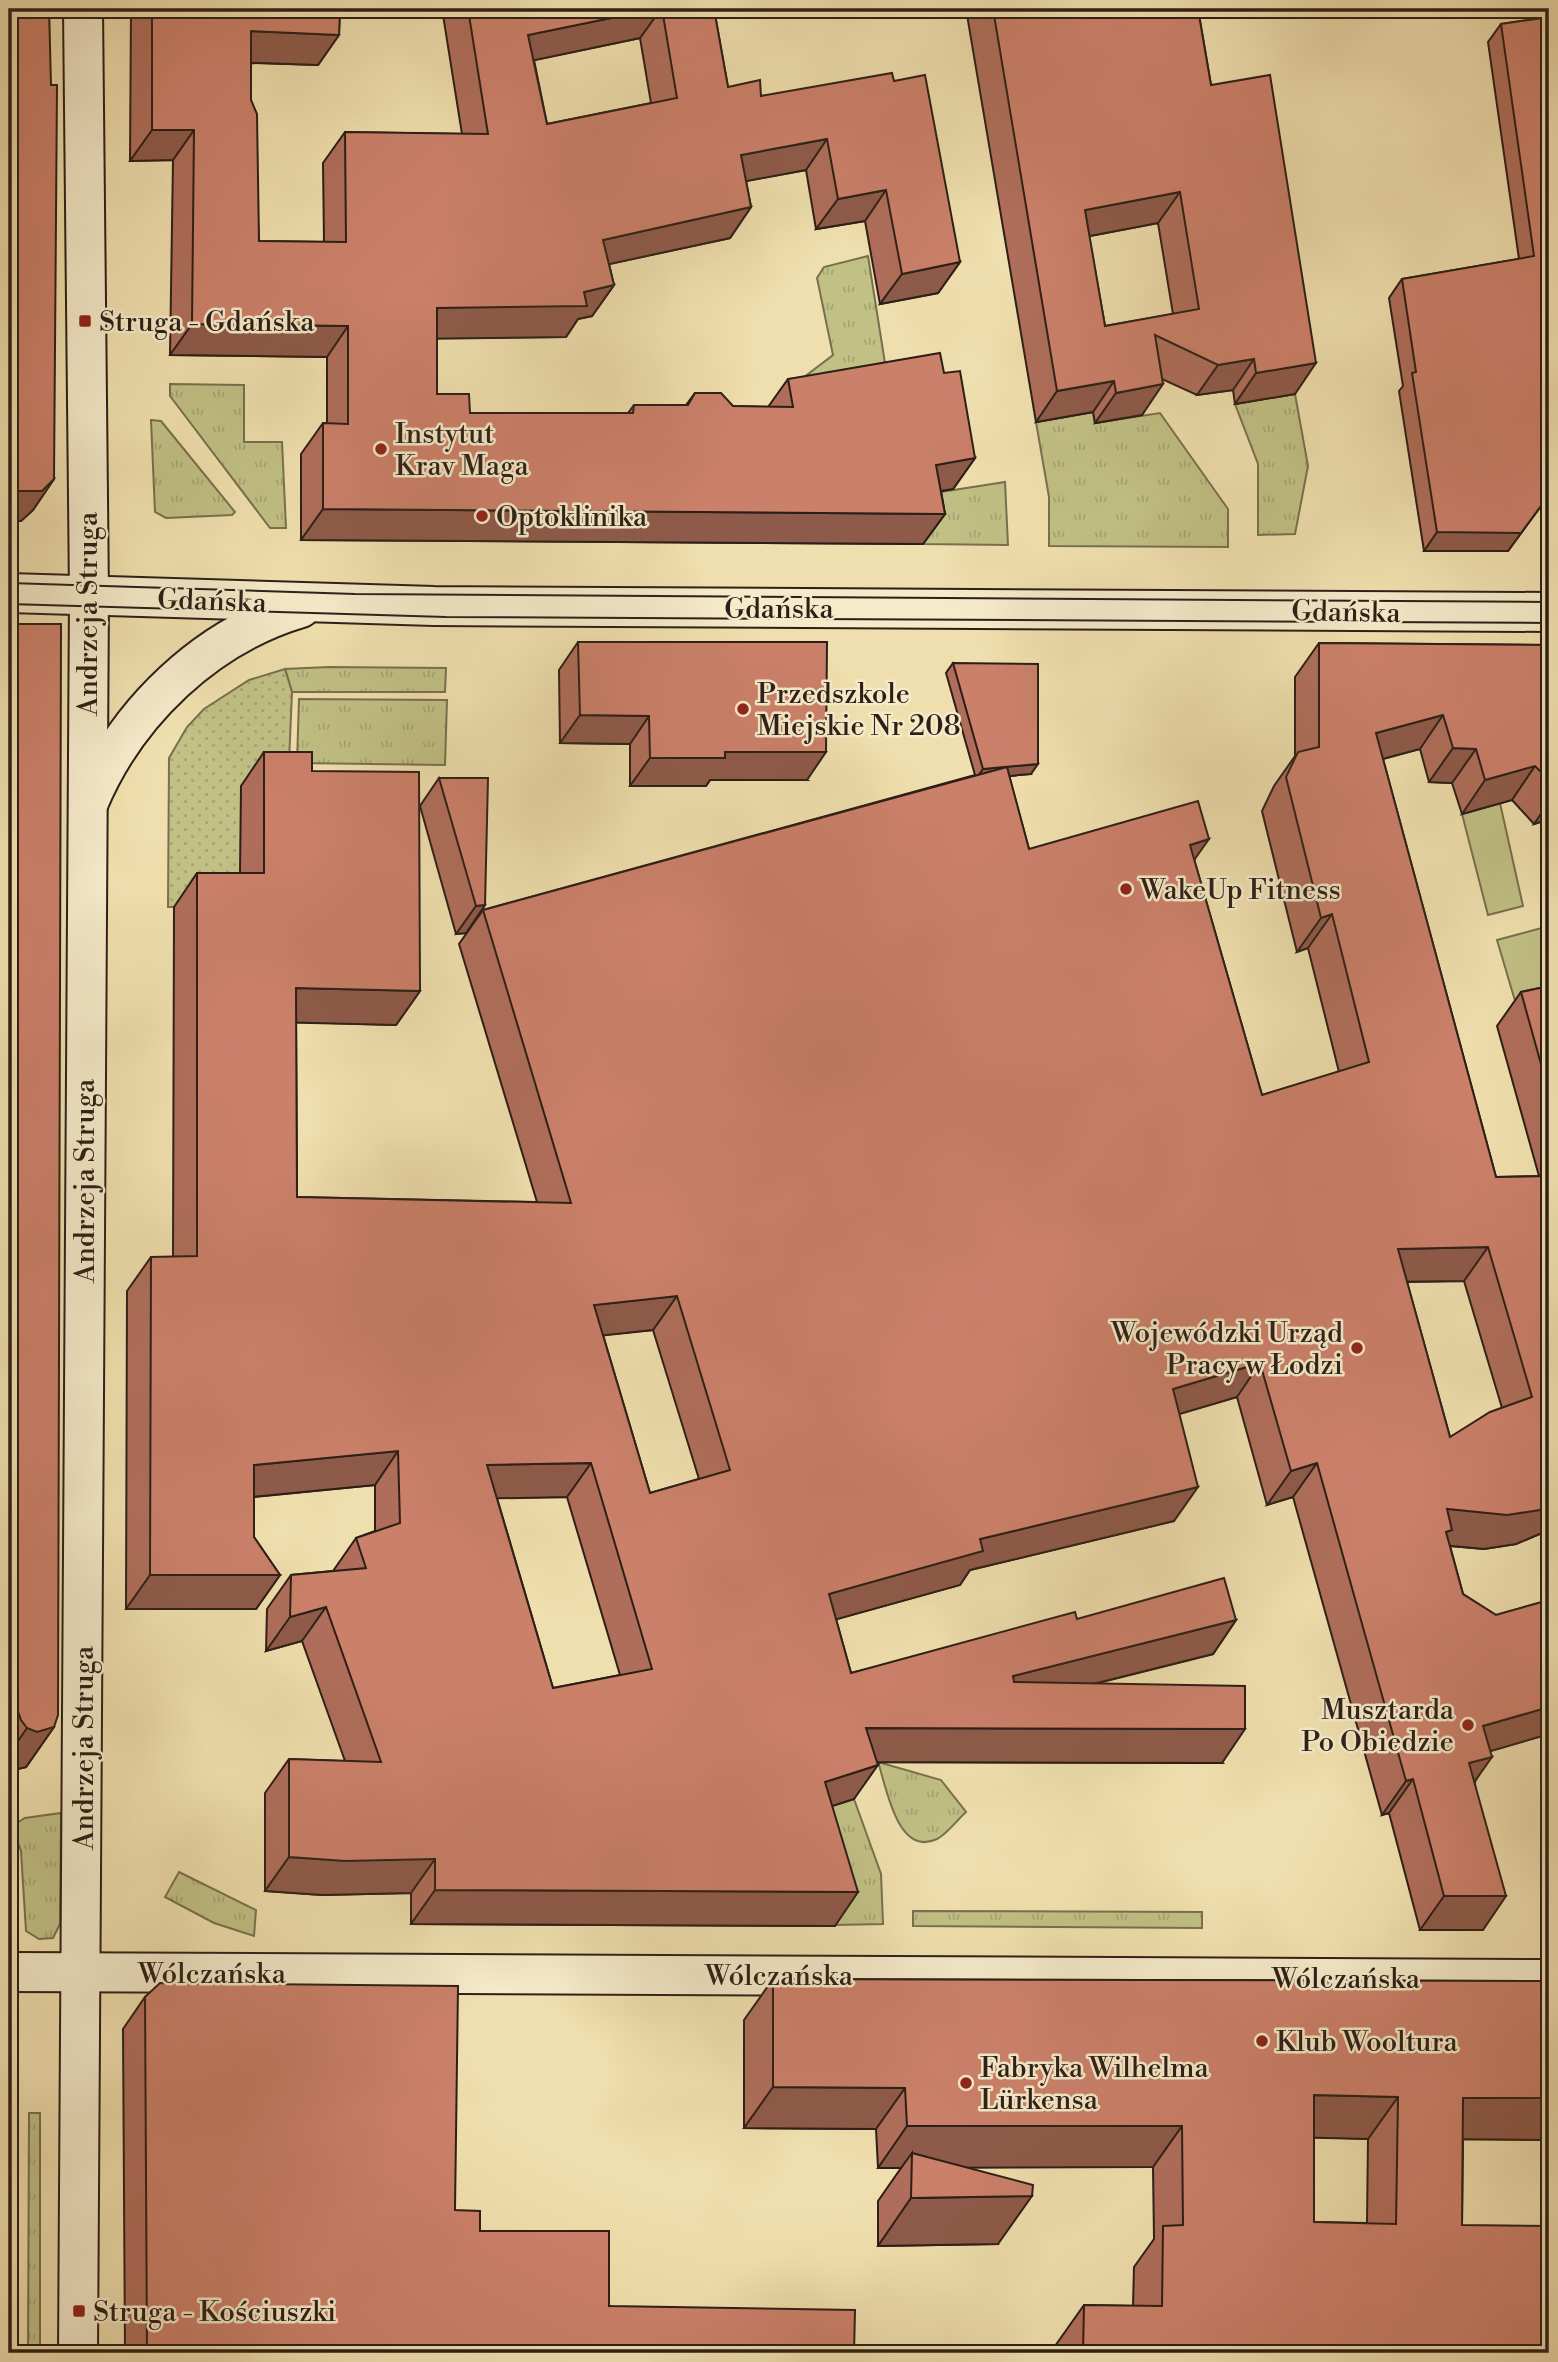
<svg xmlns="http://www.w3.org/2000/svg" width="1558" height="2362" viewBox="0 0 1558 2362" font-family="'Libre Bodoni',serif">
	<defs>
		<pattern id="grass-tufts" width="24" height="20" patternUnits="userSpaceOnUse" patternTransform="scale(1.75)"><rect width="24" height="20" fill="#c1c085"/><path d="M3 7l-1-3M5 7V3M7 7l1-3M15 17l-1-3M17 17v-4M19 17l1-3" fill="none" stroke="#a6a572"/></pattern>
		<pattern id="park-dots" width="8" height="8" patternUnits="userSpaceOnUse" patternTransform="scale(1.75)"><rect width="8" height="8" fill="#c1c085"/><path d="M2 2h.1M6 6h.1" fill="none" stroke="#a6a572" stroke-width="1.8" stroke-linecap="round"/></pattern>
	</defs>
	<rect width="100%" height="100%" fill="#f0dfae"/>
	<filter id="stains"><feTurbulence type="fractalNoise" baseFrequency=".00286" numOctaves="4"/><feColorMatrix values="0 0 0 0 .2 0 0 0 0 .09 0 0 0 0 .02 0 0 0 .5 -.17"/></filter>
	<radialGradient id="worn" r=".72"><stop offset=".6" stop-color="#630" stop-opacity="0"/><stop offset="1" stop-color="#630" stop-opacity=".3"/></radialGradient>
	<g fill="url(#grass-tufts)" stroke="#77704e" stroke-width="2">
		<path d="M868,256L888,382L795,384L833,355L817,278L824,267Z"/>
		<path d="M170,384L244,385V442H282L286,528H270L170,396Z"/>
		<path d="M1295,394L1308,466L1295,534L1258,535V464L1235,404Z"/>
		<path d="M1093,412L1095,423L1160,413L1228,509V547L1049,546V497L1036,422Z"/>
		<path d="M151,420L161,421L235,512L232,515L166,518L155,512Z"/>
		<path d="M1005,482L1008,545L923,544L915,496Z"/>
		<path d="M329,667L446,668L445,692H292L285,669Z"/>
		<path d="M299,699L447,700L445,765L297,763Z"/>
		<path d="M878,1762L941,1780L966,1812C957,1820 948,1833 937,1839C897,1858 886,1785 878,1762Z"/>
		<path d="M854,1799L881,1874L883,1924L834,1925L801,1816Z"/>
		<path d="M61,1813L60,1924L53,1938L39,1939L26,1931L21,1851L12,1826L25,1818Z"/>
		<path d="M179,1872L256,1910L254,1936L214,1923L165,1897Z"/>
		<path d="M913,1911L1202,1912V1928L913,1926Z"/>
		<path d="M29,2113H40V2353H28Z"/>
	</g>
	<path fill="url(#park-dots)" stroke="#77704e" stroke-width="2" d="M285,669L292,692L288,786L240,907H168L169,758L187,727L204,709L249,680Z"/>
	<g fill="#c1c085" stroke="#77704e" stroke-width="2">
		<path d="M1500,803L1523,906L1488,915L1462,814Z"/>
		<path d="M1549,926V996L1521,1021L1497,940Z"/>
	</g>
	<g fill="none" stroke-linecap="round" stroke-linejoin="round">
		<defs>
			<g id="secondary">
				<path d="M9,593L434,606L1549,612"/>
				<path d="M89,802C127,712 206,636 301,608"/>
				<path d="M9,1972L1549,1979"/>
				<path d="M78,2353L89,596L83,9"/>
			</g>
		</defs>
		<use href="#secondary" stroke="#2d1f17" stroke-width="42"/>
		<use href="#secondary" stroke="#f5eaca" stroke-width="38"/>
		<g stroke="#2d1f17" stroke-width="2">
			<path d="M9,583L355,594L1549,602"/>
			<path d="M9,604L446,617L1549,623"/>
		</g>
	</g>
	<g fill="#af6e5b" stroke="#2d1f17" stroke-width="2" fill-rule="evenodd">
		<path d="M9,9H49L54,479L33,510L21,521H9Z"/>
		<path d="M131,9H340L339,35L318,65L251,63V100L259,241L324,242L323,163L345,132L462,134L443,15L447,9H714L728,87L761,96L894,81L960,262L938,293L880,304L865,221L816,229L806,170L746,181L751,207L730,238L609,264L614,285L592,316L578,319L566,337L437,338V394L470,413H628L634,405H686L695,393L733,406L768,407L788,379L944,373L975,458L953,489L941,491L945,514L923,544L301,540V454L323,423H327V357L170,355L173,160L130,161ZM640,38L651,103L547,124L534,60Z"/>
		<path d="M966,9H1198L1211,85L1295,394L1235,404L1233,390L1197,395L1162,379L1142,415L1095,423L1093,412L1036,422ZM1158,223L1173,314L1105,326L1089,236Z"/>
		<path d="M1549,17V495L1508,551H1424L1399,391L1403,386L1389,298L1402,279L1519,259L1488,42L1501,24Z"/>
		<path d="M9,624L54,1727L26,1767L9,1771Z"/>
		<path d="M578,642L807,780H710L706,786H630V744L560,743L559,670Z"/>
		<path d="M1319,643L1549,645V819L1534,824L1512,800L1462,814L1452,783L1429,782L1420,749L1383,759L1496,1177L1539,1176L1497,1026L1521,992L1549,986V1530L1516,1544L1484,1549L1450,1546L1463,1594L1496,1615L1549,1600V1734L1490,1751L1475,1782L1483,1930H1420L1389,1813L1382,1815L1293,1497L1267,1505L1237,1397L1179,1414L1174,1521L970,1570L960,1585L836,1619L851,1673L1077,1619L1236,1620L1213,1654L1094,1684L1222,1763L877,1762L854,1799L832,1806L835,1926L411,1924V1893L322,1895L265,1891V1793L289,1759L345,1761L302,1641L266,1651L267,1609L291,1575L333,1571L356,1538L375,1531V1485L254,1497V1537L280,1575L256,1609H126L127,1291L151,1257H173L174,907L197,873H240L241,786L264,752L312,771L420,991L396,1025L296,1022L297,1197L537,1202L459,944L483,910L975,775L946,673L953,663L1031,774L1009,776L1029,849L1194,859L1262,1095L1339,1072L1308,948L1297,952L1262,811L1274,786L1295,756V677ZM1464,1281L1502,1408L1450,1437L1407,1282ZM653,1330L699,1479L650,1493L603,1335ZM567,1497L620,1675L553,1688L497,1498Z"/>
		<path d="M439,778L485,905L466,933L456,934L420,806Z"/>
		<path d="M773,1979L1549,1981V2140L1463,2139L1462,2225L1549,2353H1055V2346L1084,2305L1133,2306L1134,2267L1154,2239L1153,2167H966L998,2244L878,2246V2201L901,2168H878L876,2129L744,2128V2020ZM1314,2137L1368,2139L1367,2223L1314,2222Z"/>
		<path d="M145,1997L455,2210L480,2231L609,2306L854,2353H125L123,2029Z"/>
	</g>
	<g fill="#8e5a4a" stroke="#2d1f17" stroke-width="2">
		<path d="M655,9H661L640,38L507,66L528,35Z"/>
		<path d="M251,31L339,35L318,65L230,62Z"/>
		<path d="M152,130H194L173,160L130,161Z"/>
		<path d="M827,139L806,170L720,186L741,155Z"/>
		<path d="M886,190L865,221L816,229L838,199Z"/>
		<path d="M1180,192L1158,223L1064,241L1085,210Z"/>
		<path d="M751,207L730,238L582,270L603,240Z"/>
		<path d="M960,262L938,293L880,304L902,274Z"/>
		<path d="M614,285L592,316L578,319L566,337L415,339L437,308L584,292Z"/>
		<path d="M192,324L348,326L327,357L170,355Z"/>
		<path d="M1254,359L1233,390L1197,395L1218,365Z"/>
		<path d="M1316,363L1295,394L1235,404L1256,373Z"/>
		<path d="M1114,381L1093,412L1036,422L1057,391Z"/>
		<path d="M1163,384L1142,415L1095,423L1116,393Z"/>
		<path d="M975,458L953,489L915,495L936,465Z"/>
		<path d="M54,479L33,510L21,521H9V491Z"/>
		<path d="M1549,495L1508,551H1424L1437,532Z"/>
		<path d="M323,509L945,514L923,544L301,540Z"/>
		<path d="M580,715L649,716L630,744L560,743Z"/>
		<path d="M1443,715L1420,749L1352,767L1376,733Z"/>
		<path d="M1453,748L1476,749L1452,783L1429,782Z"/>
		<path d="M725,752H826L807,780H710L706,786H630L650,758Z"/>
		<path d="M1038,764L1031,774L976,779L983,769Z"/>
		<path d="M1535,766L1512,800L1462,814L1485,780Z"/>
		<path d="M1549,802V819L1534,824Z"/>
		<path d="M1209,839L1185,873L1190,845Z"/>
		<path d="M485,905L466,933L456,934L476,906Z"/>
		<path d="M1332,914L1308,948L1297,952L1321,918Z"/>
		<path d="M296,988L420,991L396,1025L272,1022Z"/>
		<path d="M1488,1247L1464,1281L1374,1282L1398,1249Z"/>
		<path d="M677,1296L653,1330L570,1339L594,1305Z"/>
		<path d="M1260,1363L1237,1397L1149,1423L1173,1389Z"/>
		<path d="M398,1451L375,1485L230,1499L254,1465Z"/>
		<path d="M591,1463L567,1497L463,1499L487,1465Z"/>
		<path d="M1317,1463L1293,1497L1267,1505L1291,1471Z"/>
		<path d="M1198,1487L1174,1521L970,1570L960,1585L805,1628L829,1594L980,1539Z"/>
		<path d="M1549,1506V1530L1516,1544L1484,1549L1441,1545L1447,1509Z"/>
		<path d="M150,1575H280L256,1609H126Z"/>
		<path d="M326,1607L302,1641L266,1651L290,1617Z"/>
		<path d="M1236,1620L1213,1654L989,1710L1013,1676Z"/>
		<path d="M1549,1707V1734L1460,1760L1483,1726Z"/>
		<path d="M54,1727L26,1767L9,1771V1754L27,1728Z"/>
		<path d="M866,1728L1245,1729L1222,1763L843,1762Z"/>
		<path d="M1492,1757L1468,1791L1469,1763Z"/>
		<path d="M878,1765L854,1799L801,1816L825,1782Z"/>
		<path d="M1413,1779L1389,1813L1382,1815L1406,1781Z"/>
		<path d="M289,1857L435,1859L411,1893L322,1895L265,1891Z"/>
		<path d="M435,1890L858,1892L835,1926L411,1924Z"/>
		<path d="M1444,1896H1506L1483,1930H1420Z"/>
		<path d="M773,2087L905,2088L876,2129L744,2128Z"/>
		<path d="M1314,2095L1398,2097L1368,2139L1285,2137Z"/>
		<path d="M1463,2098H1549V2140L1434,2139Z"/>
		<path d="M907,2126H1182L1153,2167L912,2168V2153L901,2168H878Z"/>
		<path d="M1032,2196L998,2244L878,2246L911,2198Z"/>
	</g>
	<g fill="#cb806a" stroke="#2d1f17" stroke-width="2" fill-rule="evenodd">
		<path d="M11,9H49L51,85H57L54,479L42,491H9V86H10Z"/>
		<path d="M152,9H340L339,35L251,31V100L257,114L259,241L346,242L345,132L488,134L468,9H655L528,35L547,124L677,98L662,9H714L728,87L760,80L761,96L892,73L894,81L925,75L960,262L902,274L886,190L838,199L827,139L741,155L751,207L603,240L614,285L584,292L587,306L437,308V394H469L470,413H633L634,405H688L695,393H721L733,406L793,407L788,379L940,353L944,373L960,371L975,458L936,465L945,514L323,509V423L348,424V326L192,324L194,130H152Z"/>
		<path d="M993,9H1198L1211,85L1270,75L1316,363L1256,373L1254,359L1218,365L1155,335L1163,384L1116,393L1114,381L1057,391ZM1180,192L1199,309L1105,326L1085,210Z"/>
		<path d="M1549,17V495L1521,533L1437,532L1412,373L1416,372L1402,279L1534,256L1501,24Z"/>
		<path d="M9,624H61L58,1715L54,1727L37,1732L27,1728L21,1720L9,1686Z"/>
		<path d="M578,642H827L826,752H725V758H650L649,716L580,715Z"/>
		<path d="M1319,643L1549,645V780L1535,766L1485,780L1476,749L1453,748L1443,715L1376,733L1496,1177L1549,1176V1506L1540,1510L1507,1515L1447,1509L1452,1530L1446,1532L1463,1594L1496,1615L1549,1600V1707L1483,1726L1492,1757L1469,1763L1506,1896H1444L1413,1779L1406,1781L1317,1463L1291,1471L1260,1363L1173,1389L1198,1487L980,1539L983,1551L829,1594L851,1673L1075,1612L1077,1619L1224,1578L1236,1620L1013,1676L1014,1682L1245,1686V1729L866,1728L878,1765L825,1782L858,1892L435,1890V1859L345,1861L289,1857V1759L381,1762L326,1607L290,1617L291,1575L366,1568L356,1538L400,1523L398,1451L254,1465V1537L280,1575H150L151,1257L197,1256V873H264V752H312V771L419,772L420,991L296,988L297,1197L571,1203L483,910L1007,767L1029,849L1198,801L1209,839L1190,845L1262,1095L1369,1062L1332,914L1321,918L1286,777L1298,752L1319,747ZM1488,1247L1532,1397L1490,1412L1450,1437L1398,1249ZM677,1296L730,1470L650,1493L594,1305ZM591,1463L652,1669L553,1688L487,1465Z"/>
		<path d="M953,663L1038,664V764L983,769Z"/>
		<path d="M439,778H488L485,905L476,906Z"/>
		<path d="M1549,986V1093L1521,992Z"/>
		<path d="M773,1979L1549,1981V2098H1463L1462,2225L1549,2226V2353H1083L1084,2305L1162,2306L1163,2226L1183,2225L1182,2126H907L905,2088L773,2087ZM1314,2095L1398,2097L1396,2224L1314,2222Z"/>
		<path d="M160,1983L458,1986L455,2210L480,2211V2231H609V2306L855,2310L854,2353H147L145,1997Z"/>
		<path d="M912,2153L1033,2185L1032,2196L911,2198Z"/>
	</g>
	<g fill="#8f2418" stroke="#f5eaca" stroke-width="2.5">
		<rect x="78" y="314" width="14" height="14" rx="3.5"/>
		<circle cx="381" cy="449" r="7"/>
		<circle cx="482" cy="516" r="7"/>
		<circle cx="743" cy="709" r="7"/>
		<circle cx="1126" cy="889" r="7"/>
		<circle cx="1357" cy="1348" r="7"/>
		<circle cx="1468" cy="1725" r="7"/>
		<circle cx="1262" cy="2041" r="7"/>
		<circle cx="966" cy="2083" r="7"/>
		<rect x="72" y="2304" width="14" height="14" rx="3.5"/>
	</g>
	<g text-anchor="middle" stroke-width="5" stroke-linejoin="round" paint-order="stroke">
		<g font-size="28" fill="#2d1f17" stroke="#f5eaca" text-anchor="start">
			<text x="99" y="331">Struga - Gdańska</text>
			<text x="395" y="443">Instytut<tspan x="395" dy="32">Krav Maga</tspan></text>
			<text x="496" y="526">Optoklinika</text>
			<text x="757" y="703">Przedszkole<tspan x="757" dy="32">Miejskie Nr 208</tspan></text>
			<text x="1140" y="899">WakeUp Fitness</text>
			<text x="1343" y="1342" text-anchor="end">Wojewódzki Urząd<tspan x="1343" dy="32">Pracy w Łodzi</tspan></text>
			<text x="1454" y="1719" text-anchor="end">Musztarda<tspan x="1454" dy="32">Po Obiedzie</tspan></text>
			<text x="1276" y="2051">Klub Wooltura</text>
			<text x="980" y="2077">Fabryka Wilhelma<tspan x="980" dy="32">Lürkensa</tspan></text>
			<text x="93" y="2321">Struga - Kościuszki</text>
		</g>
		<g font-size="28" fill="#2d1f17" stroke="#f5eaca">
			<text transform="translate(212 600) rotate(2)" y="10">Gdańska</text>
			<text x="779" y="618">Gdańska</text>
			<text transform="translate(1346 611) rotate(1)" y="10">Gdańska</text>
			<text transform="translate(87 614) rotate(-90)" y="10">Andrzeja Struga</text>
			<text transform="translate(84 1181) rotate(-90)" y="10">Andrzeja Struga</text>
			<text transform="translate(83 1748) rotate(-90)" y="10">Andrzeja Struga</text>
			<text x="212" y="1983">Wólczańska</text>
			<text x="779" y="1985">Wólczańska</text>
			<text x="1346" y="1988">Wólczańska</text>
		</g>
	</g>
	<rect width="1558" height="2362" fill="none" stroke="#f0dfae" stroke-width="35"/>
	<rect x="10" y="10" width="1537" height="2341" fill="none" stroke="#2d1f17" stroke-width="3.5"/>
	<rect x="18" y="18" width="1523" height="2327" fill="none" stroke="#2d1f17" stroke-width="2"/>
	<rect width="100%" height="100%" filter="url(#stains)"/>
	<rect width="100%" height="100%" fill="url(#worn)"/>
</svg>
